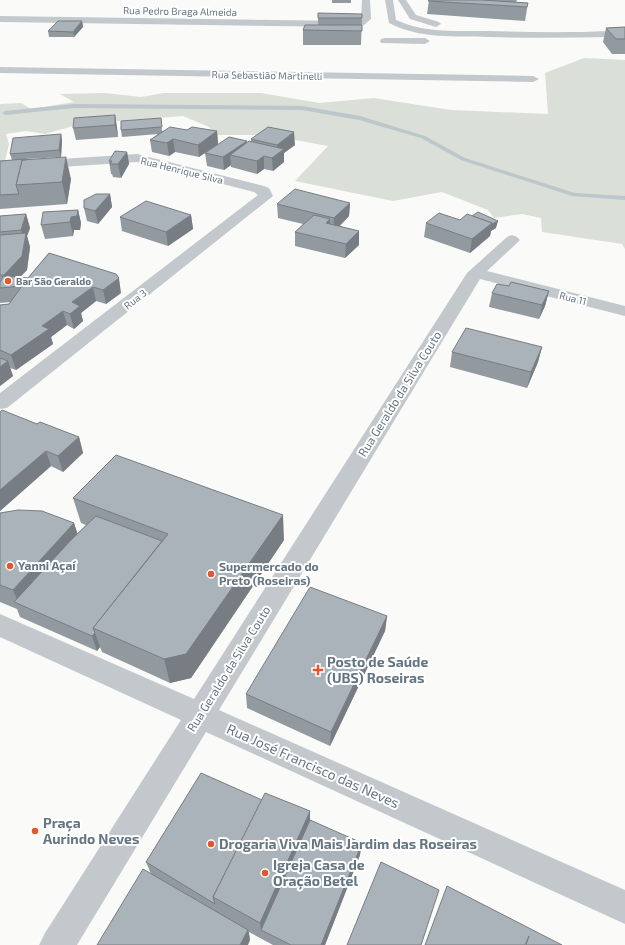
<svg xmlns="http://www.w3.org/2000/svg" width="625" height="945" viewBox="0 0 625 945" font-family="'Exo 2',sans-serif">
	<rect width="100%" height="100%" fill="#fafaf8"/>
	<path fill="#dadfd7" d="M584,58L625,60V249L622,244L542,232L541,218L522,214L494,218L488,210L442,192L393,201L295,181L328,146L268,135H217L209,127L183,116L80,124L45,134L26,131L6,134L9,144L5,161L0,162V104L21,103L31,109L74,102L60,94L105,93L141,97L164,93H261L319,103L374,98L451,110L548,114L545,73Z"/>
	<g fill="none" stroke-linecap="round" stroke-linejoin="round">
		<path fill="#bbc7cb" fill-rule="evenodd" d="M74,104L302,106L360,116L425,136L465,158L575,193L625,196V200L572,196L461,160L421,138L359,120L302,110L74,108L5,115L2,113L5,111Z"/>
		<g fill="#c3c8cc" fill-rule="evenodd">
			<path d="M362,0H370L371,19L364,25L350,27L0,22V16L350,21L358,20L361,18Z"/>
			<path d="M385,0H393L396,20C424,33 456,31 486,31C527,32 567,33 608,31L613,34L608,37C568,38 528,38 488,37C454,36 420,39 389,23Z"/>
			<path d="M398,0H406L416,15L439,22L441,24L436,27L410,19Z"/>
			<path d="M385,38H425L430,41L425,44L381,43L380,41L381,39Z"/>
			<path d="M0,67L533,76L539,79L533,82L0,73Z"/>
			<path d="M137,154L264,186L269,188L273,196L7,408L0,409V393L258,195L254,192L137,162L0,171V163Z"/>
			<path d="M512,235L517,237L520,240L517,243L487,271L625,306V316L480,279L219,710L625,890V924L206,732L77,945H39L45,933L181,720L0,637V614L194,699L467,273L507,237Z"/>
		</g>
	</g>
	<g fill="#929a9f">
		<rect x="332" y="0" width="19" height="3"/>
		<path d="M429,0H517L516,2L528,3L525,21L427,14Z"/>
		<path d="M318,13L362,18L361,45H303V30L318,25Z"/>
		<path d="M82,21L83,27L74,37H49L48,31Z"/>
		<path d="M625,27V54H612L603,42L606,28Z"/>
		<path d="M115,115L117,128L118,137L76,140L73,128Z"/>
		<path d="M161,118L162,131L187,130L217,131L218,144L199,157L175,152L169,156L152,152L150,140L158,134L122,137L121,130Z"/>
		<path d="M61,134L62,141L61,157L26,159L71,179L67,204L0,209V161L12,160L10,154Z"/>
		<path d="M251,139L295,145L284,153V162L273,171L264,169L257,174L231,167V165L224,170L207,166L205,153L247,143L251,142Z"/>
		<path d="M127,152L129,164L121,178L113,177L112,174H111L109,161Z"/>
		<path d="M110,194L112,207L98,224L87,221L84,208Z"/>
		<path d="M350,203L349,216L340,226L359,245L345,258L295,246V232L303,224L278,218L277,204Z"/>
		<path d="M78,210L81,223L80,230H74L73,236L45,239L41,225Z"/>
		<path d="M26,214L30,228L27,236L30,247L27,270L20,277L28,278L49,253L121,293L106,304L96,301L81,313L83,321L74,329L67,325L51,337L53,344L16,370L10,368L13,376L0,386V305L9,304L10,302L0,303V216Z"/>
		<path d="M191,215L193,229L168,246L122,231L120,217Z"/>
		<path d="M460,220L496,228L491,231L490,236L470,253L424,237L426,223Z"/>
		<path d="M509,286L549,291L545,306L539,319L489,307L492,293Z"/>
		<path d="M542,347L538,362L527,388L450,367L452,352Z"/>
		<path d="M0,412L37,424L79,437L83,453L63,472L51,466L0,511Z"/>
		<path d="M73,498L284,540L191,678L170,683L102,652L100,647L97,651L20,617L17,609L0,602V513L74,523L77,534L86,525L81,523Z"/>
		<path d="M387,616L385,631L330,746L247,708L246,694Z"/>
		<path d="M262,800L310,820L360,855L325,945H273L249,932L250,940L151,874L146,862Z"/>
	</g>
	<g fill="#777d82">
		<path d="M82,21L83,27L74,37L73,32Z"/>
		<path d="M115,115L117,128L118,137L115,125Z"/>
		<path d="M217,131L218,144L199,157L198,145Z"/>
		<path d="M294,132L295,145L284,153V162L273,171L272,158L278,154L277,145Z"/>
		<path d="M61,134L62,141L61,157L59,150Z"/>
		<path d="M173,139L175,152L169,156L167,143Z"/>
		<path d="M247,141L248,153L230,155L231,165L224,170L223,157Z"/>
		<path d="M127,152L129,164L121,178L118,164Z"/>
		<path d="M264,156V169L257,174V161Z"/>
		<path d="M66,157L71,179L67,204L62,182Z"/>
		<path d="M110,194L112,207L98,224L95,211Z"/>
		<path d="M350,203L349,216L333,232L334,218Z"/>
		<path d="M78,210L81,223L80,230H74L73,236L70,222L71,217Z"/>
		<path d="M26,214L30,228L27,236L30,247L27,270L10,287H8L4,275L25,242L21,230Z"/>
		<path d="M191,215L193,229L168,246L166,232Z"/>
		<path d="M330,219V233L326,223Z"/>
		<path d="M498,221L496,228L491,231L490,236L470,253L472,239L492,223Z"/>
		<path d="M359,231V245L345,258L346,244Z"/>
		<path d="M119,278L121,293L106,304L103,290Z"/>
		<path d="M93,287L96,301L81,313L83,321L74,329L70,314L72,302Z"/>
		<path d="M549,291L545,306L539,319L542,305Z"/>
		<path d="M63,311L67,325L51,337L53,344L16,370L11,355L42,326Z"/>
		<path d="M542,347L538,362L527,388L531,372Z"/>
		<path d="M8,361L13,376L0,386V367Z"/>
		<path d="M79,437L83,453L63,472L58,456Z"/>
		<path d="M46,451L51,466L0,511V490Z"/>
		<path d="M283,515L284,540L191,678L170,683L164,659Z"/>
		<path d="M74,523L81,544L19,604L13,590Z"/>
		<path d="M387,616L385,631L330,746L331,732Z"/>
		<path d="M95,633L100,647L97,651L92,636Z"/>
		<path d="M310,811V832L261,930L260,923Z"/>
		<path d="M362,843L360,855L325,945H321Z"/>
		<path d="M248,930L250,940L248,945H240Z"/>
	</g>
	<g fill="#aab3b9" stroke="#777d82">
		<path d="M429,0H482L528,3L527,7L428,1Z"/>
		<path d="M318,13L362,14V18H318Z"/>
		<path d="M58,21H82L73,32L48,31Z"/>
		<path d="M305,25H362V31L303,30Z"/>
		<path d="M625,27V39H616L606,28Z"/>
		<path d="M115,115V125L73,128L74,118Z"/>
		<path d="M161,118L162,127L121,130V121Z"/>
		<path d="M170,127L187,130L192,127L217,131L198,145L173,139L167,143L150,140Z"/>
		<path d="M268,127L294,132L277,145L251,139Z"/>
		<path d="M61,134L59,150L10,154L13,138Z"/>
		<path d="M229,137L247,141L223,157L205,153Z"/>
		<path d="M249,141L284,149L272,158L264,156L257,161L230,155Z"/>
		<path d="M115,151L127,152L118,164H110L112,161H109Z"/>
		<path d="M66,157L62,182L16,185L22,160Z"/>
		<path d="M26,159V160H22L16,185L19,194L0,195V161Z"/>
		<path d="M295,189L350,203L334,218L277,204Z"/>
		<path d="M96,194H110L95,211L84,208V200Z"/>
		<path d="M146,201L191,215L166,232L120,217Z"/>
		<path d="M78,210L77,216L71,217L70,222L41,225L43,212Z"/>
		<path d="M478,212L498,221L492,224V223L472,216Z"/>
		<path d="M439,213L460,220L467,214L492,223L472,239L426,223Z"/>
		<path d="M26,214L21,230L0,232V216Z"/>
		<path d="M314,215L330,219L326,223L359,231L346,244L295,232Z"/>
		<path d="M26,233L22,256L4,275H0V235Z"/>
		<path d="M49,253L116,274L119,278L103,290L93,287L72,302L80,306L70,314L63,311L42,326L49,329L11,355L0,350V305L9,304L22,286L0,288V281H1L3,276L28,278Z"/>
		<path d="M511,282L549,291L542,305L492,293L497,284L509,286Z"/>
		<path d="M466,328L542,347L531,372L452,352Z"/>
		<path d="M0,358L8,361L0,367Z"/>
		<path d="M2,410L37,424L40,422L79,437L58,456L46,451L0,490V412Z"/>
		<path d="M116,455L283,515L186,654L164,659L93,628L168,534L73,498Z"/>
		<path d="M18,510L42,511L74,523L13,590L0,585V513Z"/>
		<path d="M96,516L162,541L93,628L95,633L92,636L14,602L71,540Z"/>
		<path d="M310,587L387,616L331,732L246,694Z"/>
		<path d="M201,773L262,800L213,897L215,904L146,862Z"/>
		<path d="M265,793L310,811L260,923L213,897Z"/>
		<path d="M310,820L362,843L321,945H291L261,930Z"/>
		<path d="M381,862L439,890L421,945H347Z"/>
		<path d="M143,869L248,930L240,945H97Z"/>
		<path d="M447,886L562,945H526L529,936L525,945H425Z"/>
	</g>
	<g fill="#e4572e" stroke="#fff" stroke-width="1.5">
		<circle cx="8" cy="281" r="4"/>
		<circle cx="10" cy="566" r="4"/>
		<circle cx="211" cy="574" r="4"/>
		<path d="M316 664h4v4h4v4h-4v4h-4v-4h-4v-4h4z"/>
		<circle cx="35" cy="831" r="4"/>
		<circle cx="211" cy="844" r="4"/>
		<circle cx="265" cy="873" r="4"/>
	</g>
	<g text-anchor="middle" stroke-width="4" stroke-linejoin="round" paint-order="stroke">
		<g font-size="10" fill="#657683" stroke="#fff">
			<text transform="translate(180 11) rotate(1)" y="4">Rua Pedro Braga Almeida</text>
			<text transform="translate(267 75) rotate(1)" y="4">Rua Sebastião Martinelli</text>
			<text transform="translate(182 170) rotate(14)" y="4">Rua Henrique Silva</text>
			<text transform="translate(573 298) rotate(14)" y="4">Rua 11</text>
			<text transform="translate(135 299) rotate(-38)" y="4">Rua 3</text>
		</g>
		<g font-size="10" font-weight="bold" fill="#657683" stroke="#fff" text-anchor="start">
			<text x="16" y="285">Bar São Geraldo</text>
		</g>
		<g font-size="12" fill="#657683" stroke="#fff">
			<text transform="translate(400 394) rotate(-58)" y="4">Rua Geraldo da Silva Couto</text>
			<text transform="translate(229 669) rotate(-58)" y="4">Rua Geraldo da Silva Couto</text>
		</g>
		<g font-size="12" font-weight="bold" fill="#657683" stroke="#fff" text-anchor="start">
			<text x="18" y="570">Yanni Açaí</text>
			<text x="219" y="571">Supermercado do<tspan x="219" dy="14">Preto (Roseiras)</tspan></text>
		</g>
		<g font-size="14" font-weight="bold" fill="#657683" stroke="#fff" text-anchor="start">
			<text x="327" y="667">Posto de Saúde<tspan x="327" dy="16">(UBS) Roseiras</tspan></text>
			<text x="43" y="828">Praça<tspan x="43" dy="16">Aurindo Neves</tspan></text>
			<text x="219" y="849">Drogaria Viva Mais Jardim das Roseiras</text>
			<text x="273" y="870">Igreja Casa de<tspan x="273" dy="16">Oração Betel</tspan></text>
		</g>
		<g font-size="14" fill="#657683" stroke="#fff">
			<text transform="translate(313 766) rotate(24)" y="5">Rua José Francisco das Neves</text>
		</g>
	</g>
</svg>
